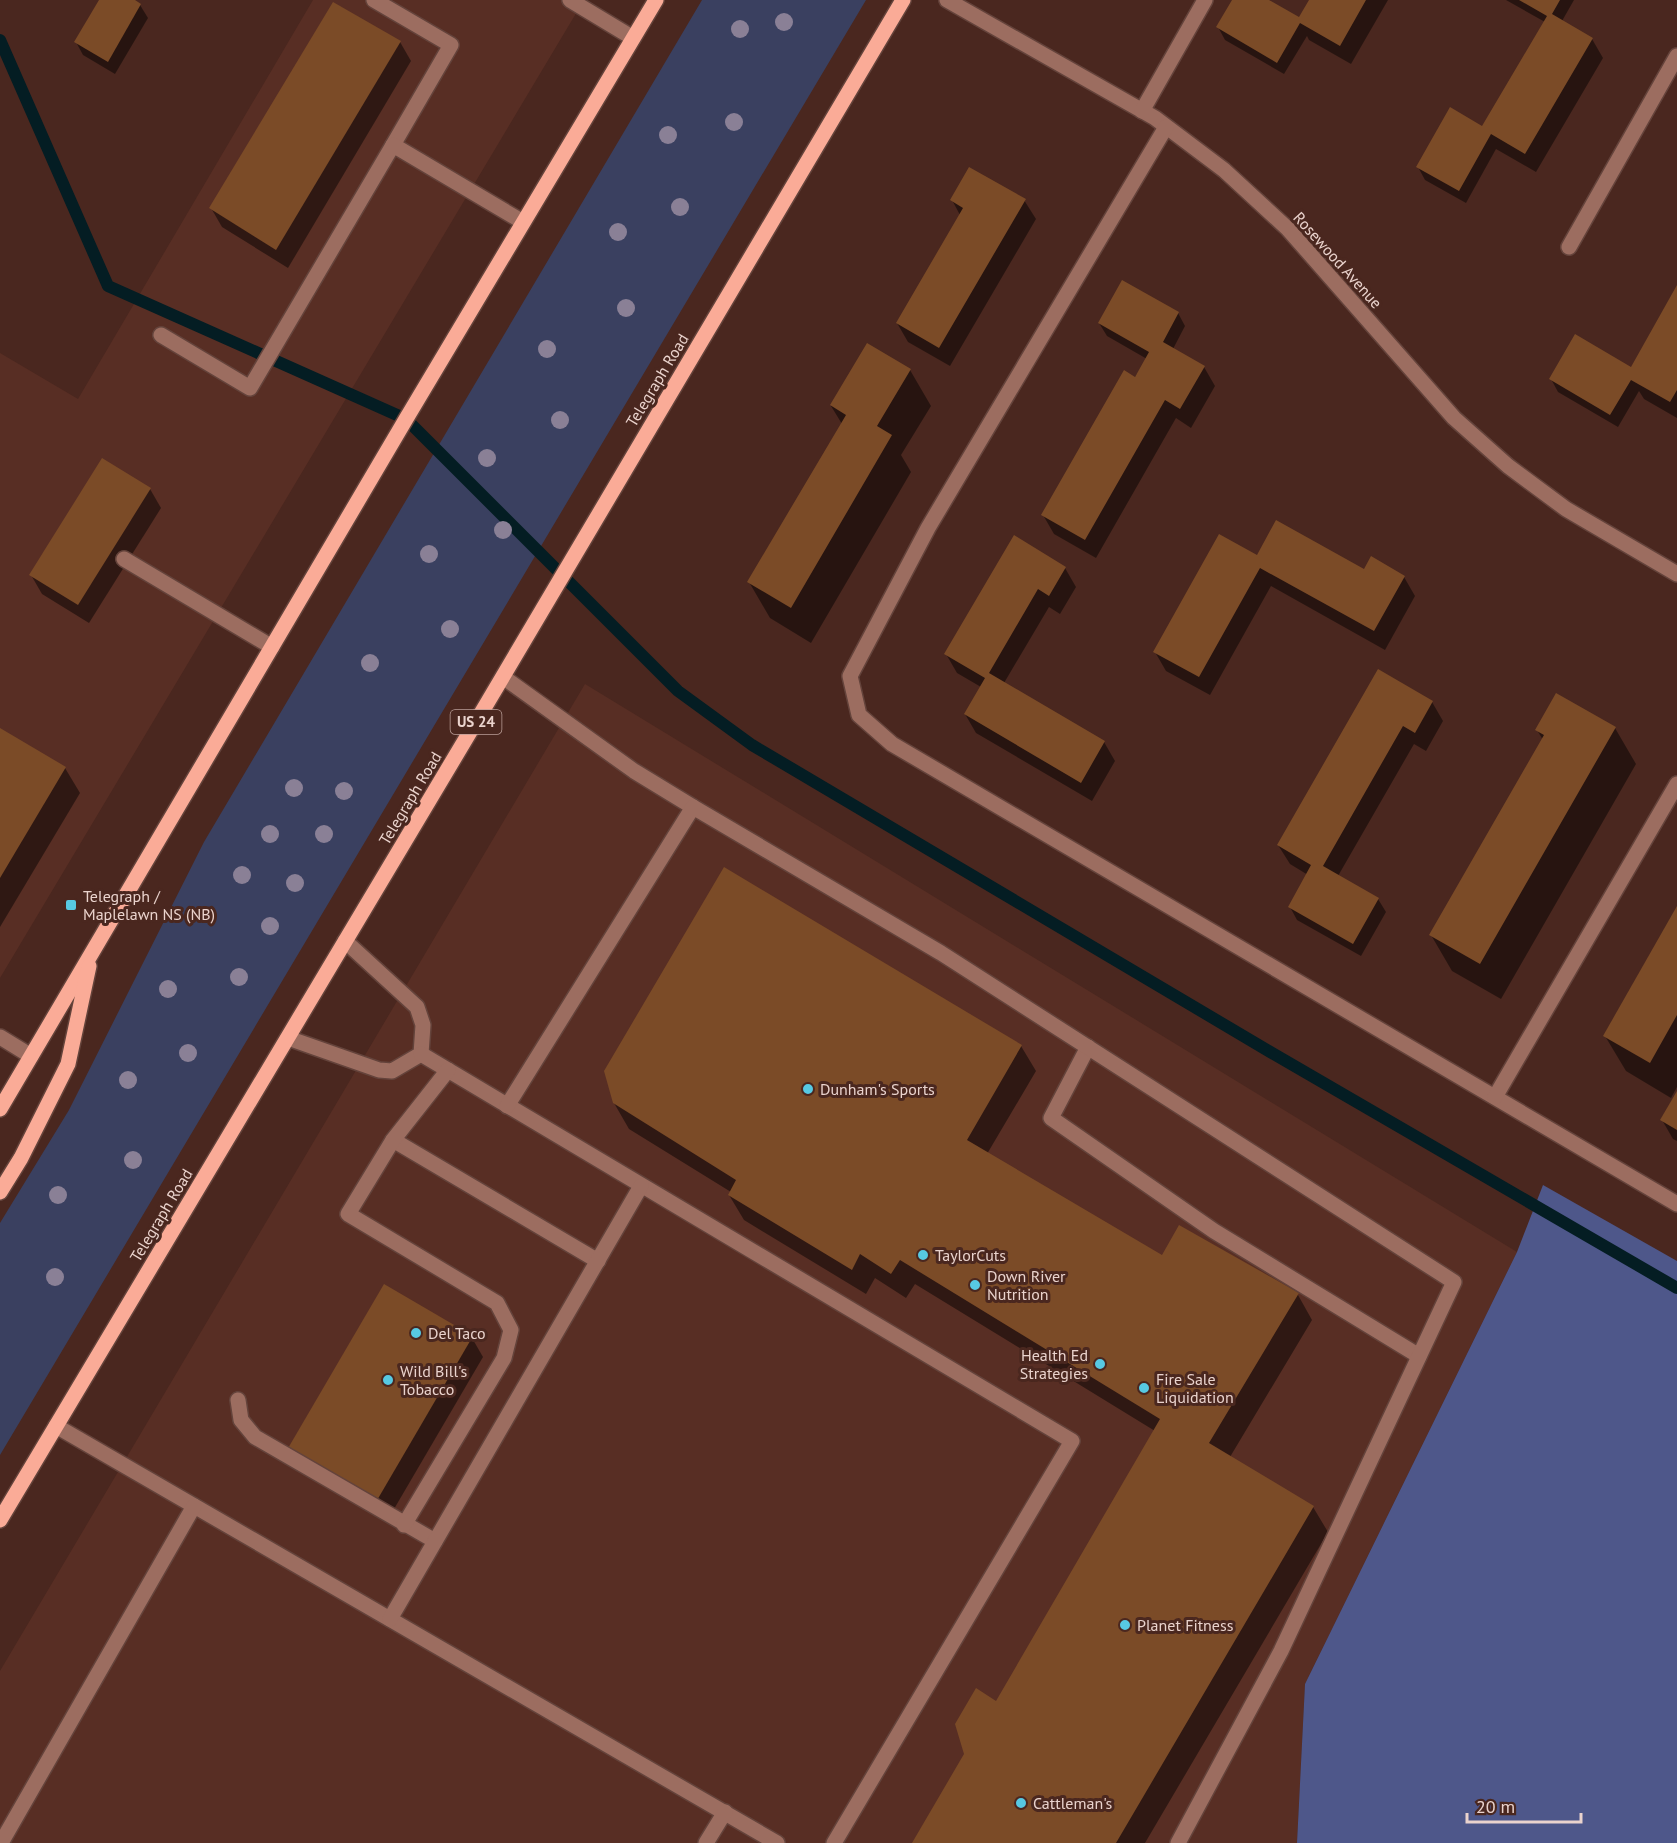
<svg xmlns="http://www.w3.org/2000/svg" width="1677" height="1843" viewBox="0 0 1677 1843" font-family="'PT Sans',sans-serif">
	<rect width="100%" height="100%" fill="#4a271f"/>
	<g fill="#582e24">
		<path d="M313,0H584L0,978V353L78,399Z"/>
		<path d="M585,684L1517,1252L1305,1684L1297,1843H0V1671Z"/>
	</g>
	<path fill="#3a4060" d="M702,0H866L0,1455V1223L69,1110L204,842Z"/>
	<path fill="#4e578a" d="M1543,1185L1677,1261V1843H1297L1305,1684L1517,1252Z"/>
	<g fill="#0007">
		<path d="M101,0H132L140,5L148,18L115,74L83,55L76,42Z"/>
		<path d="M1233,0H1266L1299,19L1310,0H1388L1351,64L1309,40L1307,36L1284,74L1225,40L1218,27Z"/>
		<path d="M1506,0H1574L1562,21L1592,39L1603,58L1536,172L1496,149L1466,203L1425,180L1418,167L1483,129L1545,22Z"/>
		<path d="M400,42L411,61L288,268L222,227L211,208Z"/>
		<path d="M952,200H1024L1036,219L950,366L908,342L897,323L960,215Z"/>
		<path d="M1677,288V418L1644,399L1639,391L1618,427L1558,392L1551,379L1636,371Z"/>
		<path d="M1178,313L1185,326L1173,349L1204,367L1215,386L1191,428L1176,418L1096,558L1054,534L1043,515L1147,359L1107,336L1099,323Z"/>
		<path d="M910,370L931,406L901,455L911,472L811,643L770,618L749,582L842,424L831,406Z"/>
		<path d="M150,489L161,508L89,623L42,594L31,575Z"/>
		<path d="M1257,557L1404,577L1415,596L1385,650L1271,586L1210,695L1166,671L1155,652Z"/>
		<path d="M1065,568L1076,587L1060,614L1049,607L1004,683L1104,742L1115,761L1092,801L976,733L965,714L981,687L957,673L946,654Z"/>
		<path d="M1378,671L1432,702L1443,721L1426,751L1414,744L1338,876L1378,899L1386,912L1361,956L1297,920L1290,907L1308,875L1290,864L1278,845Z"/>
		<path d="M1615,728L1636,764L1501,999L1452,971L1431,935L1543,740L1537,730Z"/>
		<path d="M0,730L65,768L80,793L0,927Z"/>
		<path d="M1677,909V1087L1671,1098L1626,1071L1605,1036Z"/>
		<path d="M1021,1046L1036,1071L987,1154L1163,1257L1298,1295L1312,1320L1230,1457L1313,1507L1328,1532L1145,1843H914L1155,1431L915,1284L906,1298L875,1278L866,1294L744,1220L729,1195L731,1192L629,1129L614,1103Z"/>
		<path d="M1677,1094V1141L1673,1139L1662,1120Z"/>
		<path d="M472,1338L483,1357L387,1521L289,1450Z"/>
	</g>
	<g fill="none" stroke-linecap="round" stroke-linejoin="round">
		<path stroke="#041d23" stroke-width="12" d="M0,40L108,286L406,419L678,691L752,745L1272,1053L1677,1288"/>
	</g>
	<g fill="#7b4b27">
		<path d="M99,0H135L141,4L108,62L74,42Z"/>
		<path d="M1232,0H1269L1299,17L1309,0H1366L1340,46L1300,23L1277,63L1216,27Z"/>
		<path d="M1519,0H1560L1552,14L1593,38L1525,154L1491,134L1459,191L1416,167L1450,107L1482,126L1547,16Z"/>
		<path d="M333,2L401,41L276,250L209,208Z"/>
		<path d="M969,167L1026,199L939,348L896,323L963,208L950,200Z"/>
		<path d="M1122,280L1179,312L1163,342L1205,366L1180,409L1165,400L1085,540L1041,515L1124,370L1135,377L1149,352L1098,323Z"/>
		<path d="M1677,285V390L1670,402L1631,380L1610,415L1549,379L1575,334L1631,367Z"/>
		<path d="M867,343L911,369L877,426L892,435L791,608L747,582L846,415L830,405Z"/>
		<path d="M102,458L151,488L78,605L29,575Z"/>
		<path d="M1276,520L1364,569L1371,556L1405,576L1374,631L1260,568L1199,677L1153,652L1219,534L1257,555Z"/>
		<path d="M1014,535L1066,567L1049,596L1038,589L989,673L1105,741L1081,783L964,714L985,678L944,654Z"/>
		<path d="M1378,669L1433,701L1415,733L1403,726L1323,866L1379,898L1353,944L1288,907L1311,865L1277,845Z"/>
		<path d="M1556,693L1616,727L1480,964L1429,935L1544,735L1535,730Z"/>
		<path d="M0,728L66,767L0,878Z"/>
		<path d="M724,867L1022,1045L967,1140L1162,1255L1179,1225L1299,1293L1209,1443L1314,1506L1116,1843H912L964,1754L955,1724L976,1688L996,1701L1160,1419L900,1260L891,1274L860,1254L852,1270L728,1195L736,1180L613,1103L604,1071Z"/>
		<path d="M1677,906V1015L1650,1063L1603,1036Z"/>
		<path d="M1677,1091V1130L1660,1120Z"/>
		<path d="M384,1284L473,1336L376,1502L287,1450Z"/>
	</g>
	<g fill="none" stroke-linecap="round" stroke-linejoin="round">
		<defs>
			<g id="minor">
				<path d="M374,0L451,45L393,145"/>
				<path d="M570,0L633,38"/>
				<path d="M947,0L1155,118L1224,170L1288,229L1454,418L1508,466L1566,509L1677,574"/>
				<path d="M1142,111L1205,0"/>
				<path d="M1166,127L928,528L850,676L859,715L892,744L1677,1204"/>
				<path d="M1569,247L1677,56"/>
				<path d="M161,335L250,388L393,145L523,222"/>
				<path d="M124,559L272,647"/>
				<path d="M503,677L634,771L693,807"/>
				<path d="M0,1037L31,1056"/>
				<path d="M288,1038L379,1070L392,1071L421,1054L423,1025L417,1007L345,941"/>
				<path d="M1088,1047L1051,1118L1214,1231L1419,1356"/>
				<path d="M421,1054L1072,1441L834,1843"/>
				<path d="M1495,1097L1677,784"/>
				<path d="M507,1106L693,807L941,953L1454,1282L1281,1651L1178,1843"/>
				<path d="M393,1140L598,1261"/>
				<path d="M238,1400L241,1420L255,1437L435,1541"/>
				<path d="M56,1426L777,1843"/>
				<path d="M404,1525L504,1358L511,1330L497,1303L348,1214L393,1140L448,1070"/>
				<path d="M390,1619L641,1186"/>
				<path d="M1,1843L194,1506"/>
				<path d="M706,1843L725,1812"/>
			</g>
			<g id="major">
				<path d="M0,1109L406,419L656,0"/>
				<path d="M0,1192L21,1158L68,1064L89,966"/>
				<path d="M0,1520L486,705L903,0"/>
			</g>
		</defs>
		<use href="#minor" stroke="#64433b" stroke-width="18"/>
		<use href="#major" stroke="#64433b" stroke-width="18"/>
		<use href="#minor" stroke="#9c6d60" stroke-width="15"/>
		<use href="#major" stroke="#faab97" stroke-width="15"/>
	</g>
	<g fill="#8a8096">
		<circle cx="784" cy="22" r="9"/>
		<circle cx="740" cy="29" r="9"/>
		<circle cx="734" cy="122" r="9"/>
		<circle cx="668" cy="135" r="9"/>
		<circle cx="680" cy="207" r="9"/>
		<circle cx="618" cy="232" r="9"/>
		<circle cx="626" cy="308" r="9"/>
		<circle cx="547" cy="349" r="9"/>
		<circle cx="560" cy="420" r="9"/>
		<circle cx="487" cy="458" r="9"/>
		<circle cx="503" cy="530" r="9"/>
		<circle cx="429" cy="554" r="9"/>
		<circle cx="450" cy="629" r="9"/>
		<circle cx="370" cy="663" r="9"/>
		<circle cx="294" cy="788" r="9"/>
		<circle cx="344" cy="791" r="9"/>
		<circle cx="270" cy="834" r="9"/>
		<circle cx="324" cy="834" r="9"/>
		<circle cx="242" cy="875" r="9"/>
		<circle cx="295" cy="883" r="9"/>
		<circle cx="270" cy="926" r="9"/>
		<circle cx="239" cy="977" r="9"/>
		<circle cx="168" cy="989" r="9"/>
		<circle cx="188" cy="1053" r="9"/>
		<circle cx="128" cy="1080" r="9"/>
		<circle cx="133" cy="1160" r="9"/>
		<circle cx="58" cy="1195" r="9"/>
		<circle cx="55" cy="1277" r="9"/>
	</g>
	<g fill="#57c9e2" stroke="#4a271f" stroke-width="2">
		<rect x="65" y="899" width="12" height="12" rx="3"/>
		<circle cx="808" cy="1089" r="6"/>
		<circle cx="923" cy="1255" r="6"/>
		<circle cx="975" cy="1285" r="6"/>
		<circle cx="416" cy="1333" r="6"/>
		<circle cx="1100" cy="1364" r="6"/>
		<circle cx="388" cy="1380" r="6"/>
		<circle cx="1144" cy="1388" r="6"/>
		<circle cx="1125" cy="1625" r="6"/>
		<circle cx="1021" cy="1803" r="6"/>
	</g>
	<g text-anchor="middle" stroke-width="6" stroke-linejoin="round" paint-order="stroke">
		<rect fill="#4a271f" stroke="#ba9f99" stroke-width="1.5" x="450.5" y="710" width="51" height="24" rx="4.5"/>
		<g font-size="15" font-weight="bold" fill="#ead3cd">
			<text x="476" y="727">US 24</text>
		</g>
		<g font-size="16" fill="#ead3cd" stroke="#4a271f">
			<text transform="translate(1338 260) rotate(48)" y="6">Rosewood Avenue</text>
			<text transform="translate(657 380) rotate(-59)" y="6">Telegraph Road</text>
			<text transform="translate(410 798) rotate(-59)" y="6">Telegraph Road</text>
			<text transform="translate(161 1215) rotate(-59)" y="6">Telegraph Road</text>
		</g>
		<g font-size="16" fill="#ead3cd" stroke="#4a271f" text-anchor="start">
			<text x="83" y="902">Telegraph /<tspan x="83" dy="18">Maplelawn NS (NB)</tspan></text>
			<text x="820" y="1095">Dunham's Sports</text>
			<text x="935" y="1261">TaylorCuts</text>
			<text x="987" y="1282">Down River<tspan x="987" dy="18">Nutrition</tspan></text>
			<text x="428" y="1339">Del Taco</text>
			<text x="1088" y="1361" text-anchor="end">Health Ed<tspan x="1088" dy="18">Strategies</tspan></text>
			<text x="400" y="1377">Wild Bill's<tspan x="400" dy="18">Tobacco</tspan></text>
			<text x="1156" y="1385">Fire Sale<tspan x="1156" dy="18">Liquidation</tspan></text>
			<text x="1137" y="1631">Planet Fitness</text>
			<text x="1033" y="1809">Cattleman's</text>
		</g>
	</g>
	<path d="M1467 1813v9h114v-9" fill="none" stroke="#ead3cd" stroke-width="3"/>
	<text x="1476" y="1813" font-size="18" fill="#ead3cd" stroke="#4a271f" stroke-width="4.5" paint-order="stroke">20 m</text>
</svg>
